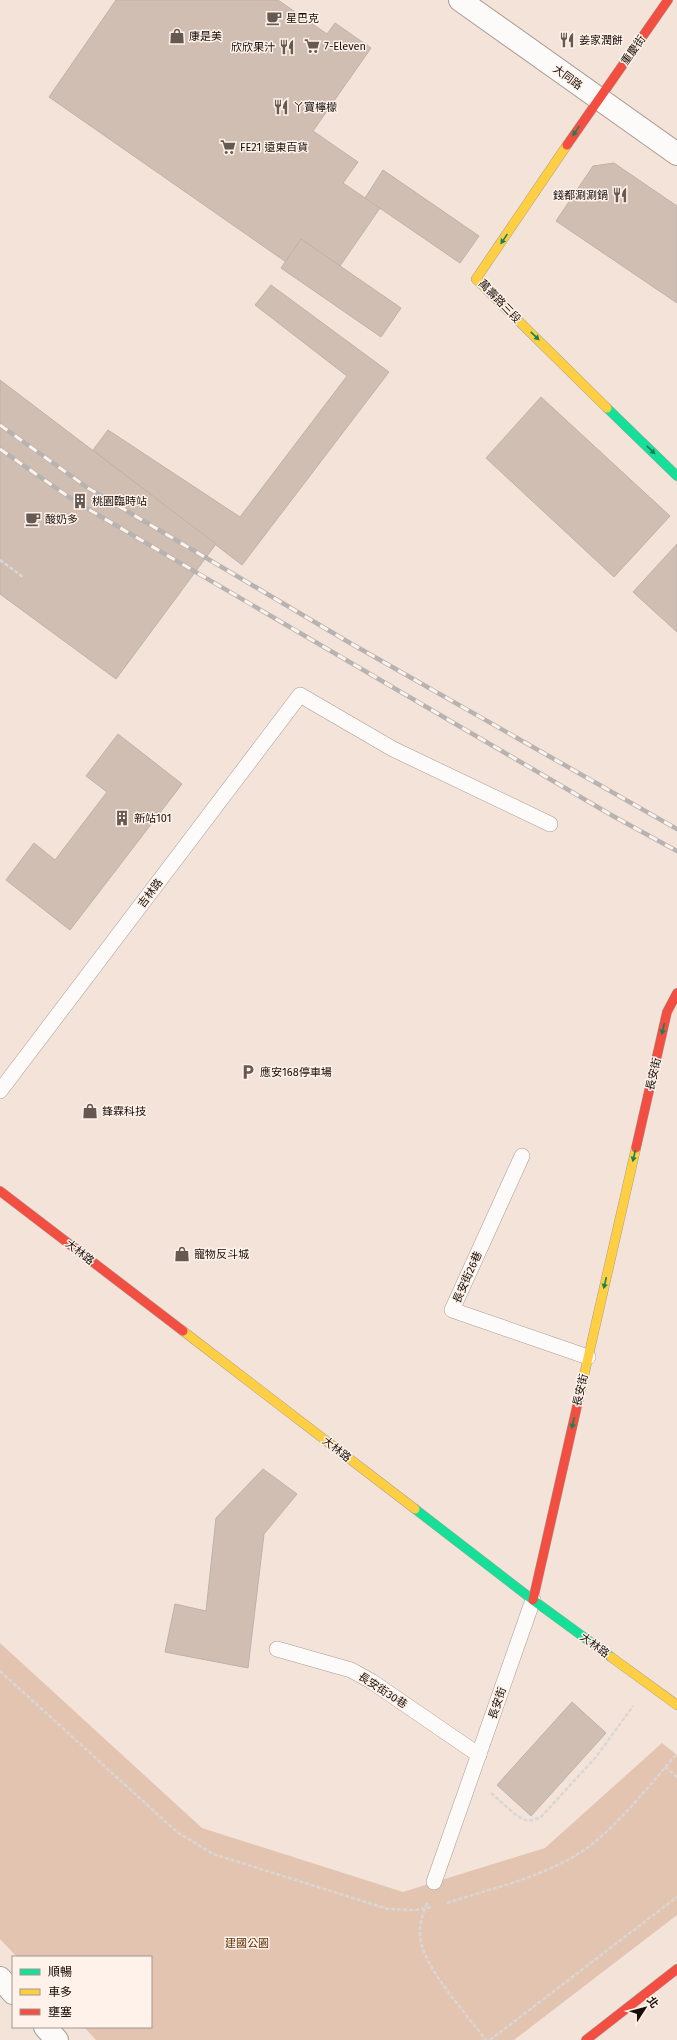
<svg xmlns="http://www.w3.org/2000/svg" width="677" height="2040" viewBox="0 0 677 2040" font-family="'Fira Sans','Noto Sans TC',sans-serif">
	<rect width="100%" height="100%" fill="#f3e3d9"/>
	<path fill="#e2c4b0" d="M0,1643L202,1828L403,1892L545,1848L662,1743L677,1755V1915L514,2040H96L84,2027H151V1957H17L0,1939Z"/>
	<g fill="#d0beb3" stroke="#beb2aa">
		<path d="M116,0H278L327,34L335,23L371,48L313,131L358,162L343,183L380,208L340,266L301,239L286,262L49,97Z"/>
		<path d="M614,163L677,206V303L556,221L593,166Z"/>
		<path d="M383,170L479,236L460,263L365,198Z"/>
		<path d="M301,239L401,308L381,337L281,268Z"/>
		<path d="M271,285L389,372L242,565L93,450L108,430L240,517L347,376L255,305Z"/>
		<path d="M0,380L216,544L116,679L0,594Z"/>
		<path d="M541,397L670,516L614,577L486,458Z"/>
		<path d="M677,544V632L633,592Z"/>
		<path d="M118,734L182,784L70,930L6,880L34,843L55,860L107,792L86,776Z"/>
		<path d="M263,1469L297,1494L264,1534L248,1668L165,1652L175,1604L206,1611L216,1518Z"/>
		<path d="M572,1702L606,1733L531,1816L497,1785Z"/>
	</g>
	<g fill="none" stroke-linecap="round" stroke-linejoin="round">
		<defs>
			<g id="lane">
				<path d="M0,1091L300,695L393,749L550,824"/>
				<path d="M522,1156L452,1310L588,1357"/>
				<path d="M277,1649L351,1670L371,1681L479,1755"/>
				<path d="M434,1882L533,1600"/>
			</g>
			<g id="street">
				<path d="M460,0L677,154"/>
				<path d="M0,1978L13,1993"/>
				<path d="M45,2027L57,2040"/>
			</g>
			<g id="fast">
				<path d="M607,408L677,476"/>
				<path d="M415,1509L533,1600L611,1657"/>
			</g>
			<g id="slow">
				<path d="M567,145L476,279L607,408"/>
				<path d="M183,1331L415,1509"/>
				<path d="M580,1393L636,1148"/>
				<path d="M611,1657L677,1705"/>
			</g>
			<g id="jam">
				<path d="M567,145L668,0"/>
				<path d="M636,1148L667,1012L677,993"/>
				<path d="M0,1191L183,1331"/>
				<path d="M533,1600L580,1393"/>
				<path d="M586,2040L677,1969"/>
			</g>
		</defs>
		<use href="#lane" stroke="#a99d95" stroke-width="16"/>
		<use href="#street" stroke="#a99d95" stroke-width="24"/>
		<use href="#fast" stroke="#a99d95" stroke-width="10"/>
		<use href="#slow" stroke="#a99d95" stroke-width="10"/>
		<use href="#jam" stroke="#a99d95" stroke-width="10"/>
		<g stroke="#dad6d3" stroke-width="2.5" stroke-dasharray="4 2" stroke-linecap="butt">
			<path d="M0,560L23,577"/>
			<path d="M0,1671L177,1832L213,1854L388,1909L416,1910L432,1907"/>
			<path d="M665,1767L677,1777"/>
			<path d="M491,1793L517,1816L528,1821L540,1818L596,1757L633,1706"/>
			<path d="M427,1903C423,1914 419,1924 420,1936C422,1966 467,2015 486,2040"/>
			<path d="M447,1903C492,1888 541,1878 581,1852C616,1829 649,1785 677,1754"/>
			<path d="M490,2040L677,1897"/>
		</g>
		<use href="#lane" stroke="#fdfbf9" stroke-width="15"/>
		<use href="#street" stroke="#fdfbf9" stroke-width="22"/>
		<use href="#fast" stroke="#16e098" stroke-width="9"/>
		<use href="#slow" stroke="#ffcf43" stroke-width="9"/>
		<use href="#jam" stroke="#f24e42" stroke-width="9"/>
		<defs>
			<g id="rail">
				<path d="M0,425L88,488L350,643L677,829"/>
				<path d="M0,449L76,502L613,816L677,851"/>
			</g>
		</defs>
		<use href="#rail" stroke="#b7b3b1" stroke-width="4.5"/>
		<use href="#rail" stroke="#fef2ea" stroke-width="3" stroke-dasharray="9" stroke-linecap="butt"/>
	</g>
	<defs><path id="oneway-solid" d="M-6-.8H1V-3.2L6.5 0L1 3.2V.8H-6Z"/></defs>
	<g fill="#178257">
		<use href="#oneway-solid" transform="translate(576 131) rotate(124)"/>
		<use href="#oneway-solid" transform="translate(504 239) rotate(124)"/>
		<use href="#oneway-solid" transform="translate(535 336) rotate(44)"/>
		<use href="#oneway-solid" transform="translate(651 450) rotate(44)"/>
		<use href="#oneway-solid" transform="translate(663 1029) rotate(103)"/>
		<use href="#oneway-solid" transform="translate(634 1156) rotate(103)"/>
		<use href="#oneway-solid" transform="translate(605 1283) rotate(103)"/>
		<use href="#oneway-solid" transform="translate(573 1423) rotate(103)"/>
	</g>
	<defs>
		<symbol id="cafe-bare" viewBox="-9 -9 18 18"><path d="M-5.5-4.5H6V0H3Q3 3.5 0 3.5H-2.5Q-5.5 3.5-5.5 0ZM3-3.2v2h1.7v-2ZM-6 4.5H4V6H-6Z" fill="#655951" stroke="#fef2ea" stroke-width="2.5" paint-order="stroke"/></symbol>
		<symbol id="shop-bare" viewBox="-9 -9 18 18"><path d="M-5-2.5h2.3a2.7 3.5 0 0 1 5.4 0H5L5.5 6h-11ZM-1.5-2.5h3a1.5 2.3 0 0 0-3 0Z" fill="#655951" stroke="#fef2ea" stroke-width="2.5" paint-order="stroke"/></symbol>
		<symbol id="restaurant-bare" viewBox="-9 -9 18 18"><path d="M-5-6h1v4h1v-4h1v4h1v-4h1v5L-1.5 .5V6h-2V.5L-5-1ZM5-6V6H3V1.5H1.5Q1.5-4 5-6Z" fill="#655951" stroke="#fef2ea" stroke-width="2.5" paint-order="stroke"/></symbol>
		<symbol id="supermarket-bare" viewBox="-9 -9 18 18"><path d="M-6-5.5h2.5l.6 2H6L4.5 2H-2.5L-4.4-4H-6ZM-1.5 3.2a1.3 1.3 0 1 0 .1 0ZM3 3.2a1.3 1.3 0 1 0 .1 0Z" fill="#655951" stroke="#fef2ea" stroke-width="2.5" paint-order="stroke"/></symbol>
		<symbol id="building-bare" viewBox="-9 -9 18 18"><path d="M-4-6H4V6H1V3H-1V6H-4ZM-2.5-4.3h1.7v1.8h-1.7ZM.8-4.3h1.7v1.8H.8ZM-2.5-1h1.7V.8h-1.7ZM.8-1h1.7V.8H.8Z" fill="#655951" stroke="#fef2ea" stroke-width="2.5" paint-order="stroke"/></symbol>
		<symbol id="parking-bare" viewBox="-9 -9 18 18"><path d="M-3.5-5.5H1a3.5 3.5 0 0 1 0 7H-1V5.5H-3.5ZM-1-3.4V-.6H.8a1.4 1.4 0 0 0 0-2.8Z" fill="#655951" stroke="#fef2ea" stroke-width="2.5" paint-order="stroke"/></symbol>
	</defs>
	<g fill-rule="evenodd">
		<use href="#cafe-bare" x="263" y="7" width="22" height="22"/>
		<use href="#shop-bare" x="166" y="25" width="22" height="22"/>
		<use href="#restaurant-bare" x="556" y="29" width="22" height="22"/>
		<use href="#supermarket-bare" x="301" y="35" width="22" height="22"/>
		<use href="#restaurant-bare" x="276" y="36" width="22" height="22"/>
		<use href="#restaurant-bare" x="270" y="96" width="22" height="22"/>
		<use href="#supermarket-bare" x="217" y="136" width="22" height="22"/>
		<use href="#restaurant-bare" x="609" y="184" width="22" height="22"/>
		<use href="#building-bare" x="69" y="490" width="22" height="22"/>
		<use href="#cafe-bare" x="22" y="508" width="22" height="22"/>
		<use href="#building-bare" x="111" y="807" width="22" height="22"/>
		<use href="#parking-bare" x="237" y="1061" width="22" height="22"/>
		<use href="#shop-bare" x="79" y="1100" width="22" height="22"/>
		<use href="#shop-bare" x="171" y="1243" width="22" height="22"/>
	</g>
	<g text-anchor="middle" stroke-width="3" stroke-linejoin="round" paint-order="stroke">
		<g font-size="11" fill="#180e08" stroke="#fef2ea" text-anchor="start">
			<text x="286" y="22">星巴克</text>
			<text x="189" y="40">康是美</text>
			<text x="579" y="44">姜家潤餅</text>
			<text x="324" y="50">7-Eleven</text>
			<text x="275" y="51" text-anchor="end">欣欣果汁</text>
			<text x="293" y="111">丫寶檸檬</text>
			<text x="240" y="151">FE21 遠東百貨</text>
			<text x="608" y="199" text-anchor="end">錢都涮涮鍋</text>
			<text x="92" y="505">桃園臨時站</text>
			<text x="45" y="523">酸奶多</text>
			<text x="134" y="822">新站101</text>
			<text x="260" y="1076">應安168停車場</text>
			<text x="102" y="1115">鋒霖科技</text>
			<text x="194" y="1258">寵物反斗城</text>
		</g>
		<g font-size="11" fill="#180e08" stroke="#fef2ea">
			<text transform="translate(633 50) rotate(-55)" y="4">重慶街</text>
			<text transform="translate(568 77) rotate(36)" y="4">大同路</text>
			<text transform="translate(500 301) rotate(46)" y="4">萬壽路三段</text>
			<text transform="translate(150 893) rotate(-53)" y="4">吉林路</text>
			<text transform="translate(653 1074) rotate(-77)" y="4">長安街</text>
			<text transform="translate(80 1252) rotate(38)" y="4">大林路</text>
			<text transform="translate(467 1277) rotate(-66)" y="4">長安街26巷</text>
			<text transform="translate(580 1390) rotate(-77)" y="4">長安街</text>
			<text transform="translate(337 1449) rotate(38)" y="4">大林路</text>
			<text transform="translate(595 1645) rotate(36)" y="4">大林路</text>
			<text transform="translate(383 1690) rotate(33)" y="4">長安街30巷</text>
			<text transform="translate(497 1703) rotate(-71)" y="4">長安街</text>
		</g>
		<g font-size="11" fill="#5d2b00" stroke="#fef2ea">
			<text x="247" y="1947">建國公園</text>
		</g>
	</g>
	<rect x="12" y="1956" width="140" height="72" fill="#fef2ea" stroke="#a29790"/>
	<rect x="20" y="1969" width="20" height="6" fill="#16e098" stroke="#a29790"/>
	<text x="48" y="1976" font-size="12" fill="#180e08">順暢</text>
	<rect x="20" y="1989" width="20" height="6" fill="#ffcf43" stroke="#a29790"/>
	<text x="48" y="1996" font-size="12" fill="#180e08">車多</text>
	<rect x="20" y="2009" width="20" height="6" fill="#f24e42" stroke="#a29790"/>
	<text x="48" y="2016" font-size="12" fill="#180e08">壅塞</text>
	<g transform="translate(645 2008) rotate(54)" stroke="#fef2ea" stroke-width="3" paint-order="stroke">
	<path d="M0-3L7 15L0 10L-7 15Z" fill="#180e08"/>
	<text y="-6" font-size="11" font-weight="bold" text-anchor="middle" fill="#180e08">北</text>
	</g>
</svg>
